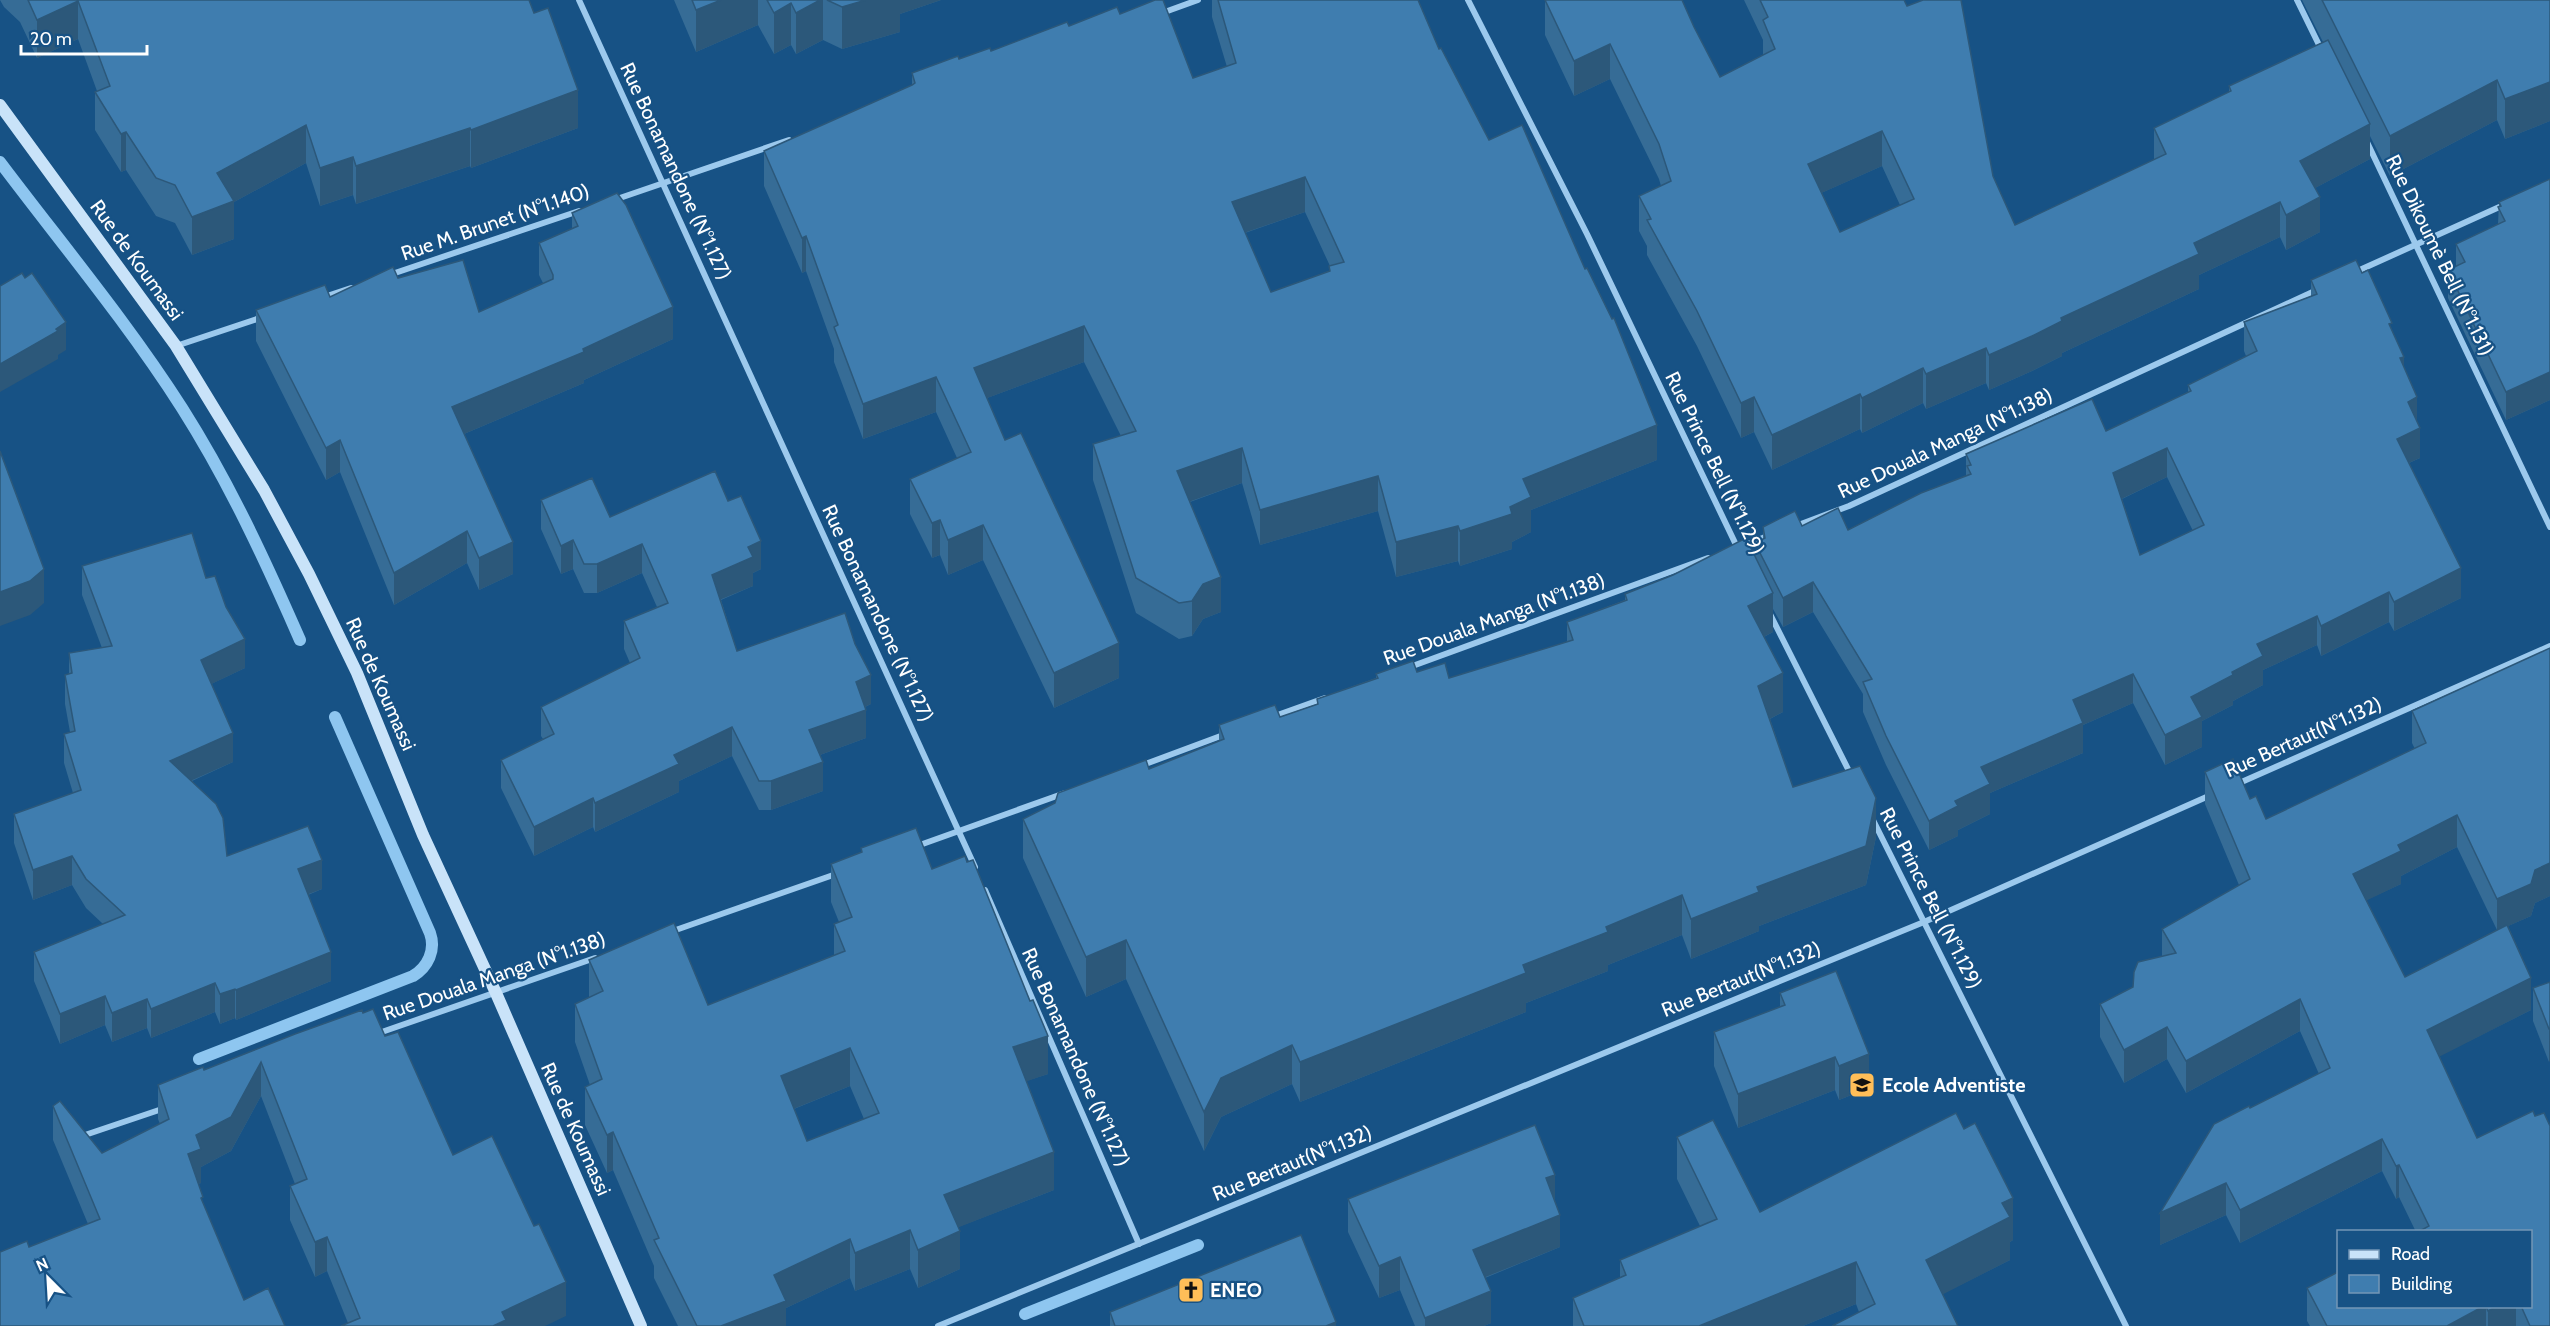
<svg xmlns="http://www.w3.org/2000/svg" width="2550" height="1326" viewBox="0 0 2550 1326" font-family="Cabin,sans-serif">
	<rect width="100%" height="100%" fill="#175285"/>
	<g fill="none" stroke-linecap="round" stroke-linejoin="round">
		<g stroke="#8ec6f0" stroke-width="12">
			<path d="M0,162C61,243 127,322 182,408C229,482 265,560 300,640"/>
			<path d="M199,1059L413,976C428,967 436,950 430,933L335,717"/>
			<path d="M1025,1314L1198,1245"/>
		</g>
		<g stroke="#9cc9ed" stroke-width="6">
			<path d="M579,0L975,867"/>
			<path d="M1468,0L1587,234L1738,549"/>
			<path d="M2297,0L2322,51"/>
			<path d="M1162,13L1198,0"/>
			<path d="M2366,140L2550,527"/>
			<path d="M614,200L789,140"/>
			<path d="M2353,273L2506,204"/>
			<path d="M389,275L579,211"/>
			<path d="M324,297L351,288"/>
			<path d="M176,346L263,317"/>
			<path d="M1793,527L1849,506L2317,290"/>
			<path d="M1743,546L1770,535"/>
			<path d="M1770,614L1852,777"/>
			<path d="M1407,668L1708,558"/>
			<path d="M1272,717L1325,698"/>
			<path d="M1140,766L1226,734"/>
			<path d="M2237,784L2550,646"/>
			<path d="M1872,818L2126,1326"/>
			<path d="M917,846L1065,793"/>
			<path d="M985,890L1139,1244"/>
			<path d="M670,932L839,873"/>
			<path d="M376,1034L595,958"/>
			<path d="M82,1136L165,1108"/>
			<path d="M938,1326L1924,922L2211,795"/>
		</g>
		<path stroke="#c9e3f9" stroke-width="12" d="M0,105L176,346L264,490L309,574L357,673L423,835L496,993L641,1326"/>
	</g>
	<g fill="#366c96" fill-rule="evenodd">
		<path d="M0,0H529L578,128L471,168L470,166L356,204L353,195L320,206L306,163L234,202V239L192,255L175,223L156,216L126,170L121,172L95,130V92L97,91L78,39L37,58L20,22L4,7Z"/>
		<path d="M674,0H941L900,14V32L842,49L823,40L796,54L791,45L774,54L758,25L696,52Z"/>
		<path d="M1212,0H1418L1439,49L1489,140L1657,460L1531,510V532L1512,542V549L1460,566L1458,561L1396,577L1378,511L1260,545L1242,483L1190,502L1221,612L1203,619L1192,636L1179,639L1136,613L1093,480V444L1121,436L1084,362L987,398L1005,440L1119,678L1054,708L983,560L948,575L940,555L932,558L910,514V479L957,458L936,412L863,439L834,362V349L806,271L802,273L764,186V151L912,85V73L959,59L991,51L1069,26L1120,14L1193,78L1227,67L1212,17ZM1305,212L1330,266H1329V271L1271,292L1245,233Z"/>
		<path d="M1545,0L1694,27L1720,77L1763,55V40L1744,0H1904L1993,176L2015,225L2154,160V128L2229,92V86L2323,42L2302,0H2550V121L2505,139L2497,120L2390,176L2370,136V159L2315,188L2320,232L2286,250L2280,237L2199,275V289L2062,353V356L2032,371L1989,390L1986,383L1926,409L1923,403L1862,433L1860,429L1772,470L1754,432L1741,438L1697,346L1647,255V246L1639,231V196L1661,186L1659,179L1610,79L1574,96L1545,35ZM1882,166L1900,205L1840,232L1821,193Z"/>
		<path d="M2550,179V400L2506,420L2448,298V270L2456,267V244L2498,224L2499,202Z"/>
		<path d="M572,213L673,339L584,380V383L464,434L513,574L479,590L467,563L394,605L340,472L326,480L256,341V310L330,297L479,312L543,283L539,275V243L572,229Z"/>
		<path d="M2311,280L2392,330L2404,367L2417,422L2420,458L2409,463L2461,598L2394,631L2389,622L2321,656L2317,645L2263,670V685L2233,701V705L2202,721V747L2165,765L2133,703L2083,725V753L1990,793V814L1958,830V836L1929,850L1886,765L1863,712V694L1813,612L1783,627L1773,609V632L1764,637L1783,712L1770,719L1793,787L1876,837L1866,885L1759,926V931L1691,959L1682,935L1608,965V971L1526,1003V1012L1300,1102L1292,1084L1221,1117L1204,1151L1126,979L1086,997L1023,858V819L1219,741V725L1280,717L1317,704V699L1376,678V674L1417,672L1449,678L1567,642V622L1625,600V594L1755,556V543L1763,539V527L1802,526L1848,530L1966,476V454L2106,431L2188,392V385L2246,356L2244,351V322L2311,296ZM2167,477L2193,531L2140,555L2122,499Z"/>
		<path d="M541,500L610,517L728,501L761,569L753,573V586L721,600L737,651L871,704L865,707L866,738L820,755L823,791L771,810H759L732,756L679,781V792L595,832L593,827L534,856L501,788V760L543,739L541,736V707L630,663L624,649V621L657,607L642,573L597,593H584L573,569L561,574L541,529Z"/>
		<path d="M82,566L206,578L245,668L211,684L233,762L192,781L227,856L322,889L308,895L331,981L236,1020L235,1018L220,1024L215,1012L151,1038L147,1028L112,1042L105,1025L60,1044L34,981V952L103,924L86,908L72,885L33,900L14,843V814L73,793L64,763V734L70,732L65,704V675L69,674V653L102,648L82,595Z"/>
		<path d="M2550,648V896L2535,903L2531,916L2508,926L2531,978V1010L2439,1056L2477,1138L2533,1111L2535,1116L2544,1113L2550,1126V1326H2310L2307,1321V1288L2338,1272V1306H2530V1232H2416L2399,1197L2396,1199L2382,1171L2240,1243L2226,1215L2160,1245V1213L2214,1124L2249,1106L2250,1108L2319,1074L2300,1031L2186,1093L2167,1059L2124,1083L2100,1037V1004L2133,987L2134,972L2138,962L2162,956V929L2239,885L2205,804V772L2233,759L2250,799L2256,796L2266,819L2415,749L2412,743V711ZM2457,847L2497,930L2405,977L2366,900L2401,884V876Z"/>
		<path d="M861,848L932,869L1048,1074L1026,1081L1054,1190L958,1227L960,1269L918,1288L910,1269L855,1291L850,1278L786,1308V1326H678L654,1278V1266L613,1170L607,1173L585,1125V1087L590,1085L575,1042V1004L589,998V960L708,1005L834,955V924L839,922L831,902V864L861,852ZM850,1086L864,1119L807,1141L794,1109Z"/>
		<path d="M2550,982L2549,1062L2533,1021V988Z"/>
		<path d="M1780,993L1869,1088L1839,1100L1835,1090L1738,1128L1714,1066V1032L1780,1007Z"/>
		<path d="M363,1013L385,1036L453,1155L566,1316L348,1323L327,1271L315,1277L290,1220V1186L295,1184L261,1096L231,1151L201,1167V1183L198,1184L203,1203L244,1300L285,1326L29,1247L88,1224L53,1140V1106L102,1153L160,1124L158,1119V1085L204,1070Z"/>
		<path d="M1677,1137L1760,1212L2013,1240L2010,1242V1260L1942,1294L1859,1312L1856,1304L1803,1326H1573V1298L1620,1278V1260L1700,1226L1677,1179Z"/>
		<path d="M1348,1199L1555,1200L1560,1247L1485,1278L1491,1323L1484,1326H1415L1400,1290L1379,1298L1348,1232Z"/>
		<path d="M1110,1312L1336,1326H1110Z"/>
	</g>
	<g fill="#2c587a">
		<path d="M721,0H758V25L696,52V10Z"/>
		<path d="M820,0H823V40L796,54V13Z"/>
		<path d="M866,0H941L900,14V32L842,49V7Z"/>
		<path d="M78,1V39L37,58V20Z"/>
		<path d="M791,3V45L774,54V13Z"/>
		<path d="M1610,44V79L1574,96V61Z"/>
		<path d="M2497,80V120L2390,176V136Z"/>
		<path d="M2550,82V121L2505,139V99Z"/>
		<path d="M578,90V128L471,168V130Z"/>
		<path d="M2370,124V159L2300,196V161Z"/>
		<path d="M306,125V163L234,202V239L192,255V217L217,173Z"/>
		<path d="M470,128V166L356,204V166Z"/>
		<path d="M1882,131V166L1808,199V164Z"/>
		<path d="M126,132V170L121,172V134Z"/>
		<path d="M353,157V195L320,206V168Z"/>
		<path d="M1305,177V212L1232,237V202Z"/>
		<path d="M2320,197V232L2286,250V215Z"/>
		<path d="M2280,202V237L2199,275V289L2062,353V356L2032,371L1989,390V355L2061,318L2194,243Z"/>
		<path d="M806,236V271L802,273V238Z"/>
		<path d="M673,307V339L584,380V383L452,439V407L583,349Z"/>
		<path d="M66,322V350L58,355V359L0,392V364Z"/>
		<path d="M1084,326V362L974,403V368Z"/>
		<path d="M1986,348V383L1926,409V374Z"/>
		<path d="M2404,357V386L2400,358Z"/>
		<path d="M1923,368V403L1862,433V398Z"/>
		<path d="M2550,372V400L2506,420V392Z"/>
		<path d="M936,377V412L863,439V404Z"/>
		<path d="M1860,394V429L1772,470V435Z"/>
		<path d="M1754,397V432L1741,438V403Z"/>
		<path d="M2417,397V427L2408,402Z"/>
		<path d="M1657,425V460L1531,510V532L1512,542V549L1460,566V531L1510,507L1523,479Z"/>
		<path d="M2420,428V458L2397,468V439Z"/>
		<path d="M340,440V472L326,480V448Z"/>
		<path d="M1242,448V483L1177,506V471Z"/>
		<path d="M2167,448V477L2113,503V473Z"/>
		<path d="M1378,476V511L1260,545V510Z"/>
		<path d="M940,520V555L932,558V523Z"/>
		<path d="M983,525V560L948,575V540Z"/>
		<path d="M1458,526V561L1396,577V542Z"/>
		<path d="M467,531V563L394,605V573Z"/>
		<path d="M573,540V569L561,574V546Z"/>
		<path d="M761,541V569L753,573V586L712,603V575L748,547Z"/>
		<path d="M513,542V574L479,590V558Z"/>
		<path d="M642,544V573L597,593V564Z"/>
		<path d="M2461,568V598L2394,631V602Z"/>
		<path d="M44,569V603L30,615L0,626V592Z"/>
		<path d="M1221,577V612L1203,619L1192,636V601L1203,584Z"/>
		<path d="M1813,582V612L1783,627V598Z"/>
		<path d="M2389,592V622L2321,656V626Z"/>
		<path d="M1773,593V632L1748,645V606Z"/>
		<path d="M2317,616V645L2263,670V685L2233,701V705L2202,721V747L2165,765V735L2191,697L2232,672L2257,644Z"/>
		<path d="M245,639V668L201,689V660Z"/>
		<path d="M1119,643V678L1054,708V673Z"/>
		<path d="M1783,673V712L1758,725V686Z"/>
		<path d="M2133,674V703L2083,725V753L1990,793V814L1958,830V836L1929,850V821L1955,801L1981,767L2073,700Z"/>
		<path d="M871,675V704L856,711V682Z"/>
		<path d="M866,710V738L809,759V730Z"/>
		<path d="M732,727V756L679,781V792L595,832V803L674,755Z"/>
		<path d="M233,733V762L170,790V761Z"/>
		<path d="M823,762V791L771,810V781Z"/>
		<path d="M593,798V827L534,856V827Z"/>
		<path d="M1876,798V837L1866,885L1759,926V931L1691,959V919L1757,887Z"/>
		<path d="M2457,815V847L2401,876V884L2353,907V874L2398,845Z"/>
		<path d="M72,856V885L33,900V870Z"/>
		<path d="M322,860V889L298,898V869Z"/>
		<path d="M2550,863V896L2535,903L2531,916L2497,931V899L2535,870Z"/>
		<path d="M1682,895V935L1608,965V971L1526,1003V1012L1300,1102V1062L1523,965L1606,927Z"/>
		<path d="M1126,940V979L1086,997V957Z"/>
		<path d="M331,952V981L236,1020V990Z"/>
		<path d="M2531,978V1010L2427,1063V1030Z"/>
		<path d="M215,983V1012L151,1038V1009Z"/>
		<path d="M235,989V1018L220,1024V994Z"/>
		<path d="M105,996V1025L60,1044V1014Z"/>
		<path d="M147,999V1028L112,1042V1013Z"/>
		<path d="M2300,999V1031L2186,1093V1061Z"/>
		<path d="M2167,1027V1059L2124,1083V1050Z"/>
		<path d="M2549,1029H2550V1061L2549,1062Z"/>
		<path d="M1048,1036V1074L1013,1086V1047Z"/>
		<path d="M1292,1045V1084L1221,1117L1204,1151V1112L1221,1078Z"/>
		<path d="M850,1048V1086L781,1114V1076Z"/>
		<path d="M1869,1054V1088L1839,1100V1066Z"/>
		<path d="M1835,1057V1090L1738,1128V1094Z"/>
		<path d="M261,1062V1096L231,1151L201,1167V1183L188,1189V1154L196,1135Z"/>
		<path d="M613,1132V1170L607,1173V1135Z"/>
		<path d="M2382,1139V1171L2240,1243V1210Z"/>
		<path d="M1054,1152V1190L944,1233V1195Z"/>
		<path d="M2399,1165V1197L2396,1199V1166Z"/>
		<path d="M1555,1175V1207L1546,1178Z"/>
		<path d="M2226,1183V1215L2160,1245V1213Z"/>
		<path d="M2013,1198V1240L2010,1242V1260L1926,1303V1260L2002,1203Z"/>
		<path d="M1560,1215V1247L1473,1282V1250Z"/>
		<path d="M910,1230V1269L855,1291V1253Z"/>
		<path d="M960,1231V1269L918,1288V1250Z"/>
		<path d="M327,1237V1271L315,1277V1242Z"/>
		<path d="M850,1239V1278L786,1308V1326H721L774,1275Z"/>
		<path d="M1400,1257V1290L1379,1298V1266Z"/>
		<path d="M1856,1262V1304L1803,1326H1699Z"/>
		<path d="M566,1282V1316L545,1326H493L502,1312Z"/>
		<path d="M1491,1291V1323L1484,1326H1425V1318Z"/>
		<path d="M2484,1306H2486V1326H2447Z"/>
		<path d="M2497,1306H2516V1326H2488V1311Z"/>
		<path d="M1336,1322V1326H1326Z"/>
	</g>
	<g fill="#3f7daf" stroke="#2c587a" stroke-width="1.5" fill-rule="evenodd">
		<path d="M28,0H529L534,13L548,8L578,90L471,130L470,128L356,166L353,157L320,168L306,125L217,173L234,201L192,217L175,185L156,178L126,132L121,134L95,92L110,86L78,1L37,20Z"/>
		<path d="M692,0H721L696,10Z"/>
		<path d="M767,0H820L796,13L791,3L774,13Z"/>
		<path d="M827,0H866L842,7Z"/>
		<path d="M1155,0H1163L1193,78L1236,63L1218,0H1418L1439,49L1441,48L1489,140L1522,125L1585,269L1587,268L1612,319L1614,318L1657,425L1523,479L1531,497L1510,507L1512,514L1460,531L1458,526L1396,542L1378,476L1260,510L1242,448L1177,471L1221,577L1203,584L1192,601L1179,603L1136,578L1093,444L1136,431L1084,326L974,368L1005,440L1021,433L1119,643L1054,673L983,525L948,540L940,520L932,523L910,479L971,452L936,377L863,404L834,327L838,325L806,236L802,238L764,151L912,85L915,83L912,73L958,56L959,59L990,48L991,51L1067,22L1069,26L1117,7L1120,14ZM1305,177L1344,262L1329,266L1330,271L1271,292L1232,202Z"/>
		<path d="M1545,0H1682L1694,27L1720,77L1775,49L1763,20L1768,17L1760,0H1904L1907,6L1923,0H1961L1993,176L2015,225L2166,154L2154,128L2231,91L2229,86L2328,40L2370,124L2300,161L2320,197L2286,215L2280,202L2194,243L2199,254L2061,318L2062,321L2032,336L1989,355L1986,348L1926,374L1923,368L1862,398L1860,394L1772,435L1754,397L1741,403L1697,311L1647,220L1651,219L1639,196L1671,181L1659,144L1610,44L1574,61ZM1882,131L1914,199L1840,232L1808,164Z"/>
		<path d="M2322,0H2550V82L2505,99L2497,80L2390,136Z"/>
		<path d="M2550,179V372L2506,392L2448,270L2465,262L2456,244L2505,221L2498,207L2501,206L2499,202Z"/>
		<path d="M617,193L626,205L673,307L583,349L584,352L452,407L513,542L479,558L467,531L394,573L340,440L326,448L256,310L325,285L330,297L393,267L398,278L463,260L479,312L553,279V275L539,243L578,226L572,213Z"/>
		<path d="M2356,260L2362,273L2368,270L2392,323L2389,324L2404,357L2400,358L2417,397L2408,402L2420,428L2397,439L2461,568L2394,602L2389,592L2321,626L2317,616L2257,644L2263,656L2232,672L2233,675L2191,697L2202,717L2165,735L2133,674L2073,700L2083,723L1981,767L1990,784L1955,801L1958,806L1929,821L1886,736L1863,682L1872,679L1813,582L1783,598L1755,543L1765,538L1763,527L1795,511L1802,526L1838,508L1848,530L1921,493L1971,474L1967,466L1971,465L1966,454L2092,399L2106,431L2191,391L2188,385L2257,351L2244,322L2317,294L2311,280ZM2167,448L2204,525L2140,555L2113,473Z"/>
		<path d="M22,273L25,278L32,273L66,322L56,329L58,331L0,364V286Z"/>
		<path d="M0,451L44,569L30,581L0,592Z"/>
		<path d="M715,471L728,501L741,496L761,541L748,547L753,557L712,575L737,651L845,613L855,644L871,675L856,682L866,710L809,730L823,762L771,781H759L732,727L674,755L679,764L595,803L593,798L534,827L501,760L554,734L541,707L640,658L624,621L668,603L642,544L597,564H584L573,540L561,546L541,500L592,478L610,517Z"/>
		<path d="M192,533L206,578L215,576L226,607L245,639L201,660L233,733L170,761L216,804L223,818L227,856L308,826L322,860L298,869L331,952L236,990L235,989L220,994L215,983L151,1009L147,999L112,1013L105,996L60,1014L34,952L125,915L86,879L72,856L33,870L14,814L81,790L64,734L75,731L65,675L72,673L69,653L112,646L82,566Z"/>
		<path d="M1746,538L1773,593L1748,606L1783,673L1758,686L1793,787L1860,766L1876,798L1866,846L1757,887L1759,892L1691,919L1682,895L1606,927L1608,932L1523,965L1526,973L1300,1062L1292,1045L1221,1078L1204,1112L1126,940L1086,957L1023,819L1055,803L1058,793L1146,760L1149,769L1224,739L1219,725L1275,705L1280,717L1318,704L1317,699L1378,678L1376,674L1413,661L1417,672L1445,663L1449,678L1573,640L1567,622L1627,600L1625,594L1673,575Z"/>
		<path d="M2550,648V863L2535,870L2531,884L2497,899L2457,815L2398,845L2401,851L2353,874L2405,977L2507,925L2531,978L2427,1030L2477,1138L2533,1111L2535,1116L2544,1113L2550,1126V1326H2530L2521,1306H2530V1232H2418L2429,1226L2399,1165L2396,1166L2382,1139L2240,1210L2226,1183L2160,1213L2214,1124L2249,1106L2250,1108L2330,1068L2300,999L2186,1061L2167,1027L2124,1050L2100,1004L2133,987L2134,972L2138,962L2176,953L2162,929L2250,879L2205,772L2233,759L2250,799L2256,796L2266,819L2426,743L2412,711Z"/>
		<path d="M916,828L932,869L965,856L967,862L973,860L1030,1001L1033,1000L1048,1036L1013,1047L1054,1152L944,1195L960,1231L918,1250L910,1230L855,1253L850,1239L774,1275L786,1301L721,1326H697L654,1240L659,1238L613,1132L607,1135L585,1087L602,1079L575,1004L603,991L589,960L674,923L708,1005L845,951L834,924L852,917L831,864L862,852L861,848ZM850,1048L879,1113L807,1141L781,1076Z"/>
		<path d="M1836,971L1869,1054L1839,1066L1835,1057L1738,1094L1714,1032L1785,1005L1780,993Z"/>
		<path d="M2550,982V1029H2549L2533,988Z"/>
		<path d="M373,1009L385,1036L398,1032L453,1155L492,1136L534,1226L539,1224L566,1282L502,1312L506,1320L493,1326H341L360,1318L327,1237L315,1242L290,1186L307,1179L261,1062L231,1117L196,1135L201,1149L188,1154L203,1197L201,1198L244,1300L268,1288L285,1326H0V1252L27,1241L29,1247L100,1219L53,1106L60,1101L102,1153L169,1119L158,1085L203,1067L204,1070L295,1034L362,1010L363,1013Z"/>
		<path d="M1956,1113L1964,1129L1975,1123L2013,1198L2002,1203L2010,1217L1926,1260L1958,1326H1832L1875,1304L1856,1262L1699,1326H1584L1573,1298L1626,1275L1620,1260L1717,1219L1677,1137L1713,1120L1760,1212Z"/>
		<path d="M1535,1125L1555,1175L1546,1178L1560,1215L1473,1250L1491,1291L1425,1318L1400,1257L1379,1266L1348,1199Z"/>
		<path d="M1301,1235L1336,1322L1326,1326H1115L1110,1312Z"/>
		<path d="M2338,1272V1306H2484L2447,1326H2327L2307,1288Z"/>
		<path d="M2486,1306H2497L2488,1311Z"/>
	</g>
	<defs>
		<symbol id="school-square" viewBox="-11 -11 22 22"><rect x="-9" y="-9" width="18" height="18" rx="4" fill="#ffbe58" stroke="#175285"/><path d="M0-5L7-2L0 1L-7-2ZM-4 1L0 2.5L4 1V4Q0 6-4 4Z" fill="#111"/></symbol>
		<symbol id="church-square" viewBox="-11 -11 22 22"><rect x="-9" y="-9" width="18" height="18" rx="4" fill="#ffbe58" stroke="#175285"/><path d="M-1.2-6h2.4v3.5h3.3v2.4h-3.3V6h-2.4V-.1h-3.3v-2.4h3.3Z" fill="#111"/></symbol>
	</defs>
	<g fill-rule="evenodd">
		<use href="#school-square" x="1847" y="1070" width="30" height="30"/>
		<use href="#church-square" x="1176" y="1275" width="30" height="30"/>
	</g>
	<g text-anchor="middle" stroke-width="4.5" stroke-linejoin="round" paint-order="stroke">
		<g font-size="20" fill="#fff" stroke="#175285">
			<text transform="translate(676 171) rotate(65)" y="7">Rue Bonamandone (N°1.127)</text>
			<text transform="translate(495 222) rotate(-19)" y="7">Rue M. Brunet (N°1.140)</text>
			<text transform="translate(2440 255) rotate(64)" y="7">Rue Dikoumè Bell (N°1.131)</text>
			<text transform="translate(137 260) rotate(54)" y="7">Rue de Koumassi</text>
			<text transform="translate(1945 443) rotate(-25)" y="7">Rue Douala Manga (N°1.138)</text>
			<text transform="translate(1715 463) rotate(64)" y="7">Rue Prince Bell (N°1.129)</text>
			<text transform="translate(878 613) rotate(65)" y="7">Rue Bonamandone (N°1.127)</text>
			<text transform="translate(1494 619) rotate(-20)" y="7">Rue Douala Manga (N°1.138)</text>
			<text transform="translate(381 684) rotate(66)" y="7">Rue de Koumassi</text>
			<text transform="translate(2303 737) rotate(-24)" y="7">Rue Bertaut(N°1.132)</text>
			<text transform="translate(1931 898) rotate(63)" y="7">Rue Prince Bell (N°1.129)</text>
			<text transform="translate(494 976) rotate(-19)" y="7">Rue Douala Manga (N°1.138)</text>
			<text transform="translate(1741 979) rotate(-22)" y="7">Rue Bertaut(N°1.132)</text>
			<text transform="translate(1076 1057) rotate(66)" y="7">Rue Bonamandone (N°1.127)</text>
			<text transform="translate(576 1129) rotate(66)" y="7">Rue de Koumassi</text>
			<text transform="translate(1292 1163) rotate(-22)" y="7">Rue Bertaut(N°1.132)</text>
		</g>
		<g font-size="20" font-weight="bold" fill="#fff" stroke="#175285" text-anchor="start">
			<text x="1882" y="1092">Ecole Adventiste</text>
			<text x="1210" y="1297">ENEO</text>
		</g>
	</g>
	<rect x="2337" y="1230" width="195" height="78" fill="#175285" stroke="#7497b6" stroke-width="1.5"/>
	<rect x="2349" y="1250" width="30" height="9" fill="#c9e3f9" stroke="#7497b6" stroke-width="1.5"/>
	<text x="2391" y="1260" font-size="18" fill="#ffffff">Road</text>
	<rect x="2349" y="1275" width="30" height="18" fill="#3f7daf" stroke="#7497b6" stroke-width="1.5"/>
	<text x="2391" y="1290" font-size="18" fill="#ffffff">Building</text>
	<g transform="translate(48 1278) rotate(336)" stroke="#175285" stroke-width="4.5" paint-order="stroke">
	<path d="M0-4.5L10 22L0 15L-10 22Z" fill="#ffffff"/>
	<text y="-9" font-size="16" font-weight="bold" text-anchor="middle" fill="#ffffff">N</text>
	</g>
	<path d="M21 45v9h126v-9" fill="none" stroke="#ffffff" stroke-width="3"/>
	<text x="30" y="45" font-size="18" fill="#ffffff" stroke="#175285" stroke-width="4.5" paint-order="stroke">20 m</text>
</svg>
